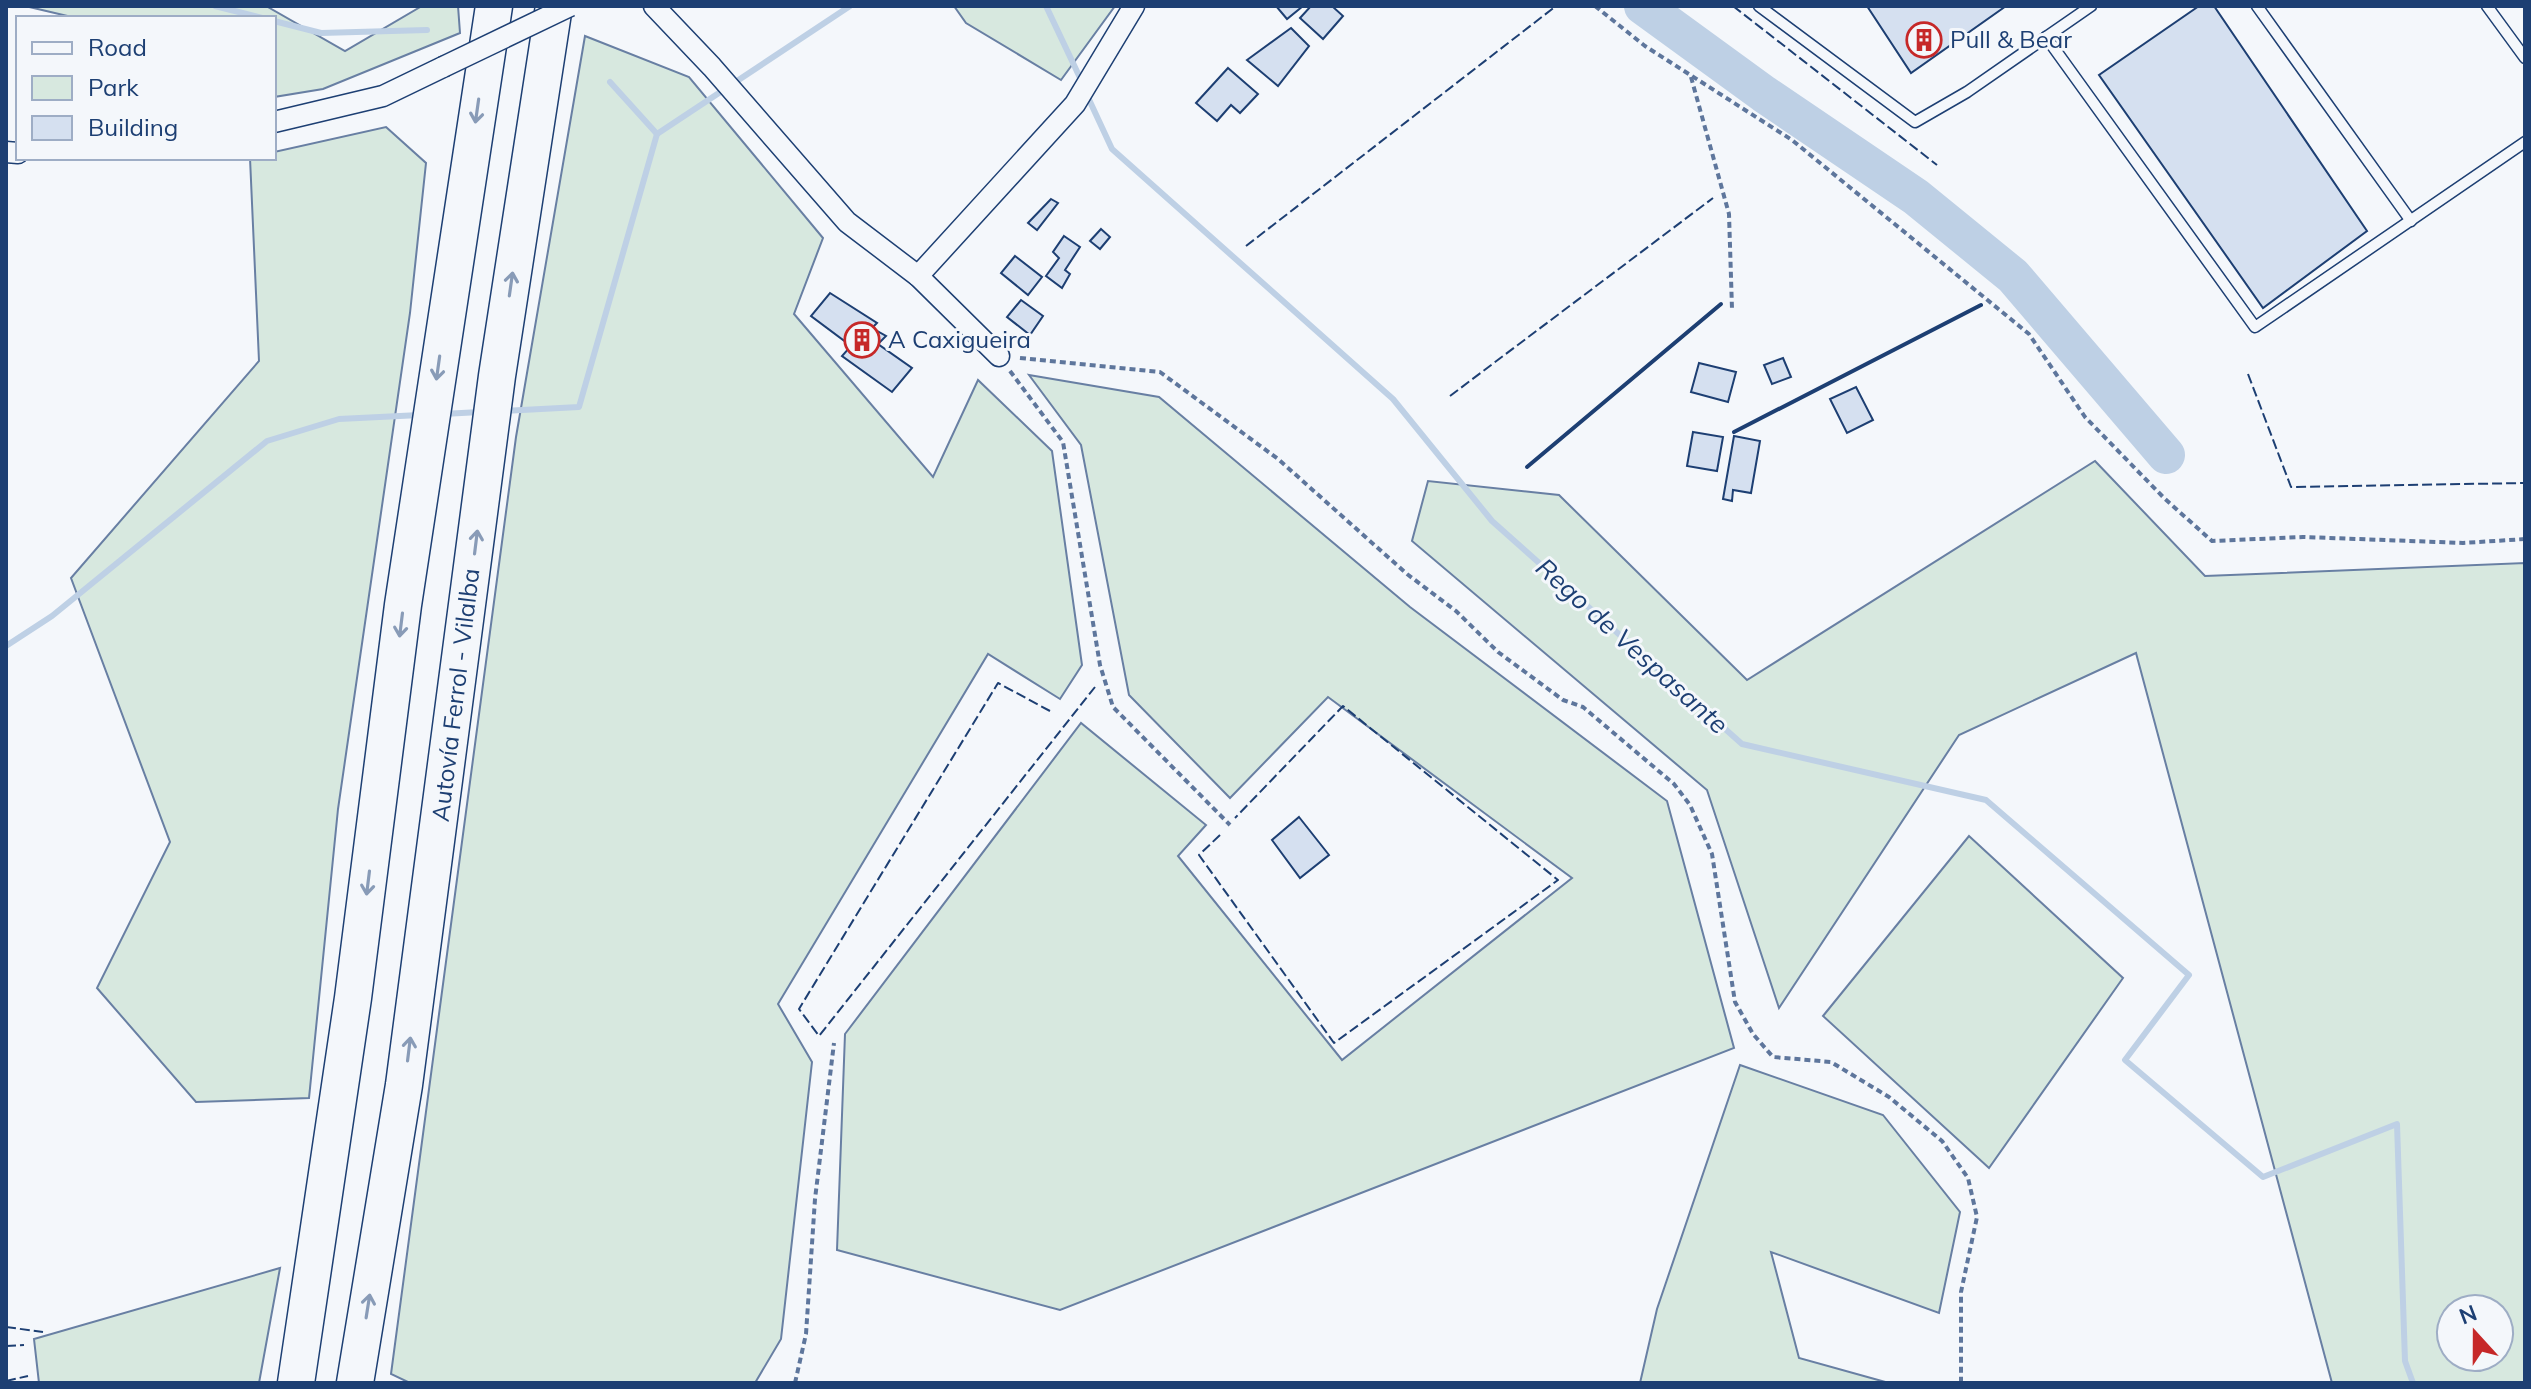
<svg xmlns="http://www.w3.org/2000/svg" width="2531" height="1389" viewBox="0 0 2531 1389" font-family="Mulish,sans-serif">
	<rect width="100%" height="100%" fill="#f4f7fb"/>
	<g fill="#d7e8df" stroke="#687fa3" stroke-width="2" fill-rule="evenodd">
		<path d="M25,6H266L345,51L422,6H458L460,33L323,89L274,97V18H76Z"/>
		<path d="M954,6H1115L1061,80L966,23Z"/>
		<path d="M585,36L689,77L823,238L794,314L933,477L978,380L1052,451L1082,665L1060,699L988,654L778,1004L812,1062L781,1339L755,1383H410L391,1374L516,437Z"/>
		<path d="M386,127L426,163L410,313L338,809L309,1098L196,1102L97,988L170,842L71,578L259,361L250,158H274V152Z"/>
		<path d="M1029,375L1159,397L1410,607L1667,801L1734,1048L1060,1310L837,1250L845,1034L1081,723L1206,825L1178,856L1342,1060L1572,878L1328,697L1230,798L1129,695L1081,445Z"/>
		<path d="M2095,461L2205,576L2525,563V1383H2332L2136,653L1959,735L1779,1008L1707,790L1412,541L1428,481L1559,495L1747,680ZM2499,1309V1357H2451V1309Z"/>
		<path d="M1969,836L2123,978L1989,1168L1823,1016Z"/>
		<path d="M1740,1065L1883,1115L1960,1212L1939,1313L1771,1252L1799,1358L1889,1383H1640L1657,1309Z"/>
		<path d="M280,1268L259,1383H39L34,1339Z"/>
	</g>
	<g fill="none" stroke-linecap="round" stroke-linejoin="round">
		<g stroke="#bed0e5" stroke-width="6">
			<path d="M215,6L262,18"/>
			<path d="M1046,6L1082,82"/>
			<path d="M274,21L321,33L427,30"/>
			<path d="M610,82L657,134L850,6"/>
			<path d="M1086,93L1112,149L1393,399L1492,521L1742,744L1986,800L2189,975L2125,1060L2263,1177L2397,1124L2405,1361L2413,1383"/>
			<path d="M503,411L579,407L657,134"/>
			<path d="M443,414L480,412"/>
			<path d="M6,646L52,616L267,441L339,419L420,415"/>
		</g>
		<path stroke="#bed0e5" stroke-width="38" d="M1643,6L1764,94L1916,197L2013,276L2166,455"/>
	</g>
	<g fill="#d5e0f0" stroke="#1d3f73" stroke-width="2">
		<path d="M1276,6H1303L1287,19Z"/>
		<path d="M1311,6H1332L1343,16L1323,39L1300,18Z"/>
		<path d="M1867,6H2006L1911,73Z"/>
		<path d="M2199,6H2214L2367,231L2263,308L2099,75Z"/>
		<path d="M1291,28L1309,46L1278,86L1247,60Z"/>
		<path d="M1228,68L1258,94L1240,113L1231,105L1217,121L1196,103Z"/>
		<path d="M1051,199L1058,203L1037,230L1028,223Z"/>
		<path d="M1101,229L1110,237L1100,249L1090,241Z"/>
		<path d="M1064,236L1080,247L1065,270L1070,274L1062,288L1046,276L1059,258L1053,252Z"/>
		<path d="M1015,256L1042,277L1028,295L1001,273Z"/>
		<path d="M830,293L877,323L872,328L886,336L878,344L912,368L892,392L842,356L851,346L811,316Z"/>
		<path d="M1021,300L1043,316L1030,335L1007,317Z"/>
		<path d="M1783,358L1791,377L1772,384L1764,365Z"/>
		<path d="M1699,363L1736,372L1728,402L1691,392Z"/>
		<path d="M1856,387L1873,420L1847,433L1830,399Z"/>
		<path d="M1693,432L1723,437L1717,471L1687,466Z"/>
		<path d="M1734,436L1760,441L1751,493L1733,490L1732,501L1723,499Z"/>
		<path d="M1299,817L1329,855L1300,878L1272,840Z"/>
	</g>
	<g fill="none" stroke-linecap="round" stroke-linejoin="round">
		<defs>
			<g id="service">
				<path d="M1759,6L1915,122L1967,92L2091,6"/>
				<path d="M2257,6L2411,221"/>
				<path d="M2487,6L2525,58"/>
				<path d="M2046,37L2255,327L2525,142"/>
			</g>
			<g id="minor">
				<path d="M654,6L712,67L847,222L918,276L999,356"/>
				<path d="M274,122L383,96L443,67"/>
				<path d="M6,152L18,153"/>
				<path d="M918,276L1075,104L1134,6"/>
			</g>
			<g id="motorway">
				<path d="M296,1383L353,998L403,605L494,6"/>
				<path d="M355,1383L404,1085L497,376L554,6"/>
			</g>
		</defs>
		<use href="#service" stroke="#1d3f73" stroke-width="13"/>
		<use href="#minor" stroke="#1d3f73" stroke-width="23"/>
		<use href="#motorway" stroke="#1d3f73" stroke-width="39"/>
		<g stroke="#5e769c" stroke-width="4" stroke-dasharray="6 4" stroke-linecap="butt">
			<path d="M1595,6L1645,46L1792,140L2029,334L2085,417L2165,499L2212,541L2303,537L2463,543L2525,539"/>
			<path d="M1691,77L1729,214L1732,309"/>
			<path d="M1020,358L1160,372L1278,459L1407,574L1456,611L1498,652L1563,700L1583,707L1674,784L1690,805L1712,854L1735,1002L1753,1034L1773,1057L1831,1062L1889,1097L1942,1141L1968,1178L1977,1217L1961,1292V1383"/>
			<path d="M1010,371L1063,442L1100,665L1113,707L1230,825"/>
			<path d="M795,1383L806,1334L815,1199L834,1043"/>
		</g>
		<use href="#service" stroke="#f4f7fb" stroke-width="10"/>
		<use href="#minor" stroke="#f4f7fb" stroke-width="20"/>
		<use href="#motorway" stroke="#f4f7fb" stroke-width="36"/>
		<defs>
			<path id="minor-bridge" d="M443,67L570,6"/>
		</defs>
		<use href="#minor-bridge" stroke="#1d3f73" stroke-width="23" stroke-linecap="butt"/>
		<use href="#minor-bridge" stroke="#f4f7fb" stroke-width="20"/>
		<g stroke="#1d3f73" stroke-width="2" stroke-dasharray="10 4" stroke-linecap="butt">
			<path d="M1733,6L1937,165"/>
			<path d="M1246,246L1556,6"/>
			<path d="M2248,374L2291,487L2525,483"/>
			<path d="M1450,396L1713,198"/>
			<path d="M1050,711L998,683L799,1009L819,1036L1095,687"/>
			<path d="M1220,835L1199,855L1334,1043L1558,880L1343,706L1235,818"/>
			<path d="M6,1327L43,1332"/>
			<path d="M6,1346L24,1345"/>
			<path d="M6,1381L28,1376"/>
		</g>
		<g stroke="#1d3f73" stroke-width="4">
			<path d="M1734,432L1981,305"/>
			<path d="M1527,467L1721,304"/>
		</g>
	</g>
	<defs><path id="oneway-shaft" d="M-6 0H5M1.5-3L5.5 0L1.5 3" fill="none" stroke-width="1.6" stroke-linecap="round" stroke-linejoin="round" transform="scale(2)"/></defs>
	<g stroke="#889bb7">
		<use href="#oneway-shaft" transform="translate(477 111) rotate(98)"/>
		<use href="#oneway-shaft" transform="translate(511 284) rotate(-82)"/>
		<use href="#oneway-shaft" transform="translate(438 368) rotate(98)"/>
		<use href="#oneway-shaft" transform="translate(476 542) rotate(-83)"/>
		<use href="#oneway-shaft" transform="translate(401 625) rotate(97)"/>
		<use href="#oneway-shaft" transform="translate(368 883) rotate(97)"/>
		<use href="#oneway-shaft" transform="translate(409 1049) rotate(-83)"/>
		<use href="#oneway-shaft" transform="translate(368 1306) rotate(-81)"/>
	</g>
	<defs>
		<symbol id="building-ring" viewBox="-11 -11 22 22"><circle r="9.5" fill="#f4f7fb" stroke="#c62828" stroke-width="1.5"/><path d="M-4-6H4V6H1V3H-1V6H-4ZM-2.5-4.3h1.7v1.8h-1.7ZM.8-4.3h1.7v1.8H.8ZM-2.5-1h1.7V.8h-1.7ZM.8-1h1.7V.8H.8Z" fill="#c62828"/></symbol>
	</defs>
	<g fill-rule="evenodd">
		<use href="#building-ring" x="1904" y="20" width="40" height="40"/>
		<use href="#building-ring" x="842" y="320" width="40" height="40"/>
	</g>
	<g text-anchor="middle" stroke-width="6" stroke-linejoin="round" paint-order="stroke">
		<g font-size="24" fill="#1d3f73" stroke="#f4f7fb" text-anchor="start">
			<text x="1950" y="48">Pull &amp; Bear</text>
			<text x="888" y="348">A Caxigueira</text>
		</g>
		<g font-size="24" fill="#1d3f73" stroke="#f4f7fb">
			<text transform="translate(456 695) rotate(-83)" y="8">Autovía Ferrol - Vilalba</text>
		</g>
		<g font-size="26" font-style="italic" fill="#1d3f73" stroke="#f4f7fb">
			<text transform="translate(1632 646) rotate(42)" y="9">Rego de Vespasante</text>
		</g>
	</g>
	<rect width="2531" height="1389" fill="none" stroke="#1d3f73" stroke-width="16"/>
	<rect x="16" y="16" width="260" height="144" fill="#f4f7fb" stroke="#9eadc5" stroke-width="2"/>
	<rect x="32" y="42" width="40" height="12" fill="#f4f7fb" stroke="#9eadc5" stroke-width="2"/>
	<text x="88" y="56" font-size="24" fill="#1d3f73">Road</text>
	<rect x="32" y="76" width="40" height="24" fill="#d7e8df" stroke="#9eadc5" stroke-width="2"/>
	<text x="88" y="96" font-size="24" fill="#1d3f73">Park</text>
	<rect x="32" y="116" width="40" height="24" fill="#d5e0f0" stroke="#9eadc5" stroke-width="2"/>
	<text x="88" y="136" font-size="24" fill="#1d3f73">Building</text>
	<g transform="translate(2475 1333) rotate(339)"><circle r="38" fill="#f4f7fb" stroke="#9eadc5" stroke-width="2"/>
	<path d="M0-6L14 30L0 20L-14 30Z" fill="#c62828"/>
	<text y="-12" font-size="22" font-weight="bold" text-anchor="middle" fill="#1d3f73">N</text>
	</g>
</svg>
